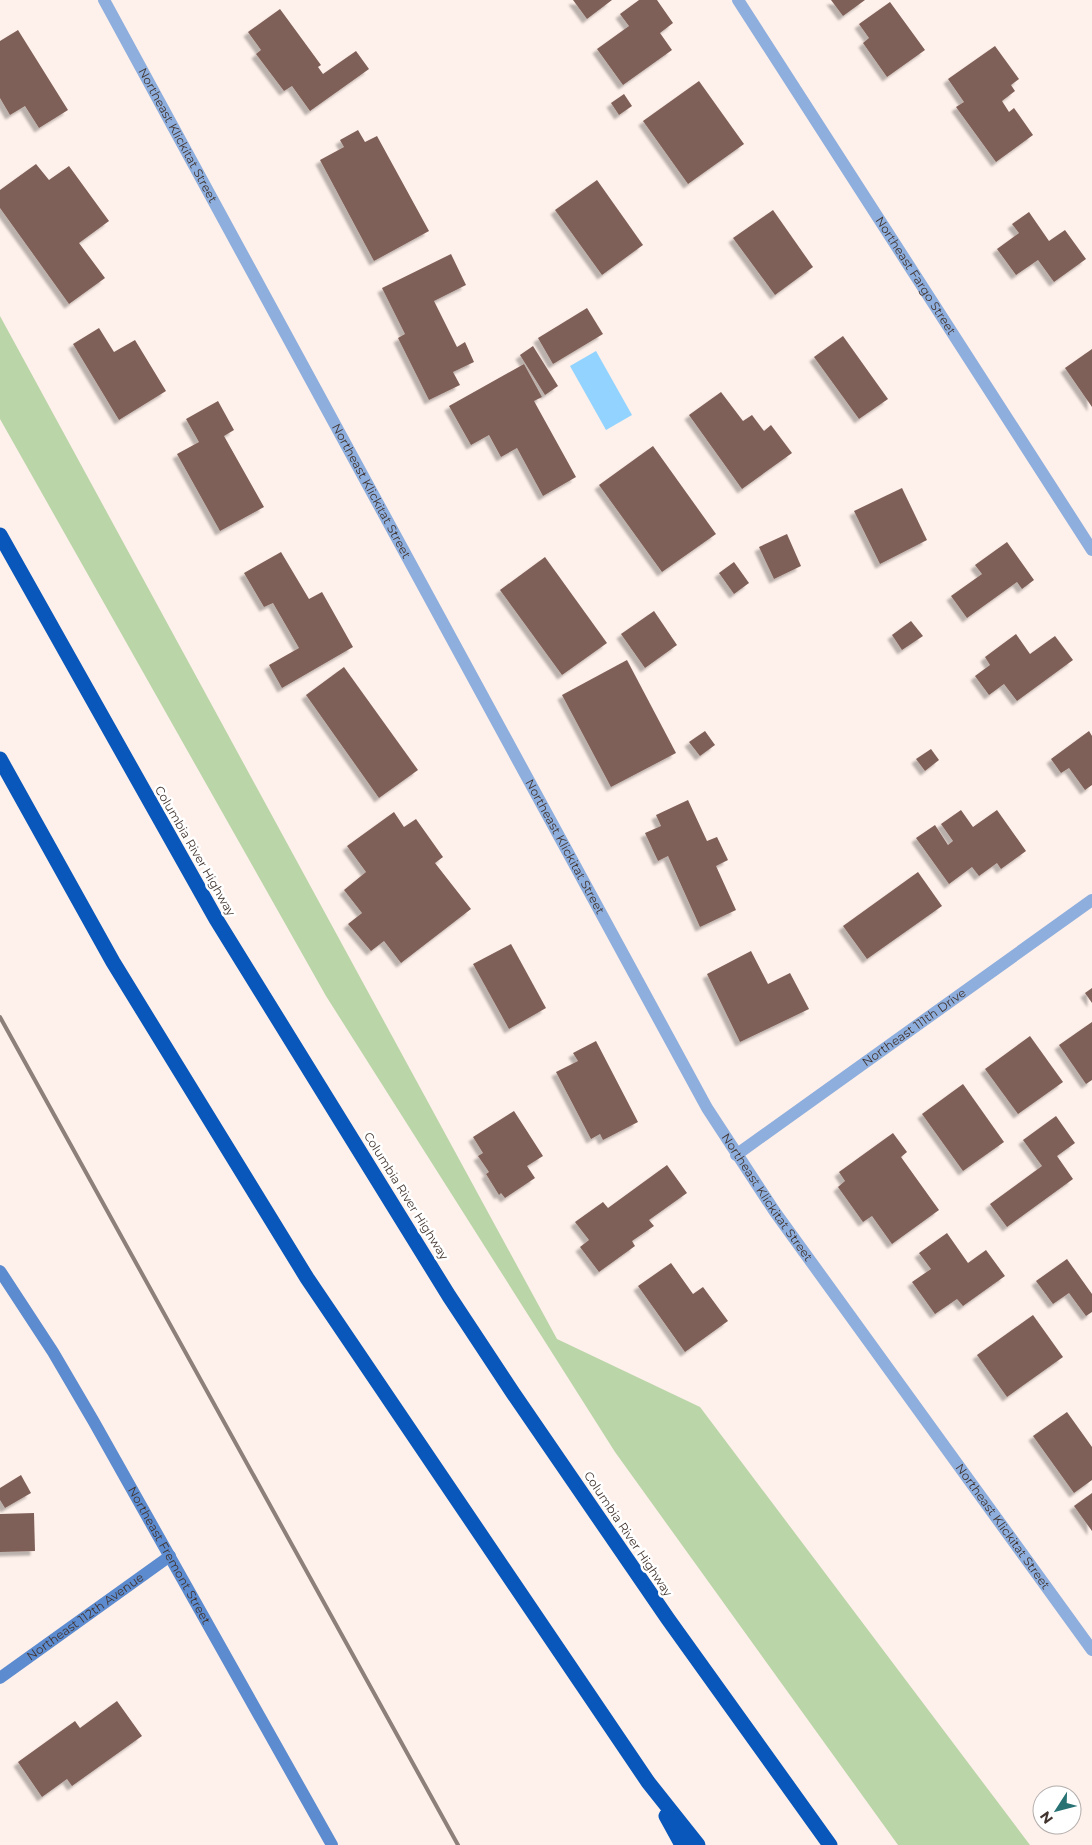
<svg xmlns="http://www.w3.org/2000/svg" width="1092" height="1845" viewBox="0 0 1092 1845" font-family="Montserrat,sans-serif">
	<defs>
		<filter id="shadow"><feDropShadow dx="-4.5" dy="4.5" stdDeviation="1" flood-color="#0004"/></filter>
	</defs>
	<rect width="100%" height="100%" fill="#fef0ea"/>
	<path fill="#bad5a8" d="M0,316L557,1339L700,1407L1030,1845H898L615,1452L326,996L0,419Z"/>
	<path fill="#92d4ff" d="M596,351L632,415L606,430L570,366Z"/>
	<g fill="#7f6058" filter="url(#shadow)">
		<path d="M573,0H612L587,19Z"/>
		<path d="M639,0H657L673,23L660,33L672,50L623,85L597,49L629,26L620,14Z"/>
		<path d="M831,0H865L843,16Z"/>
		<path d="M890,2L925,50L887,77L863,43L869,38L859,24Z"/>
		<path d="M280,9L321,65L318,67L323,74L356,51L369,69L310,111L292,86L284,91L256,54L261,50L248,32Z"/>
		<path d="M18,30L68,110L39,128L25,106L10,115L0,98V41Z"/>
		<path d="M995,46L1019,79L1011,85L1015,91L1002,101L1009,112L1014,108L1033,135L996,162L956,107L964,102L948,79Z"/>
		<path d="M699,81L744,144L688,184L643,121Z"/>
		<path d="M624,94L632,106L619,115L611,103Z"/>
		<path d="M358,130L365,142L377,136L429,231L374,261L320,160L344,147L340,140Z"/>
		<path d="M36,164L49,180L69,166L109,221L79,243L105,278L69,304L0,208V190Z"/>
		<path d="M597,180L643,245L602,275L555,210Z"/>
		<path d="M773,210L813,267L775,295L733,238Z"/>
		<path d="M1029,212L1049,241L1065,230L1086,259L1054,282L1038,260L1016,275L997,249L1019,233L1012,224Z"/>
		<path d="M451,254L466,285L434,301L457,347L465,342L474,362L453,372L460,385L429,400L398,338L405,334L382,288Z"/>
		<path d="M587,308L603,334L553,364L538,338Z"/>
		<path d="M99,328L114,352L135,340L166,391L119,420L73,344Z"/>
		<path d="M843,336L888,399L859,419L814,357Z"/>
		<path d="M533,346L558,386L545,395L520,355Z"/>
		<path d="M1092,349V407L1065,368Z"/>
		<path d="M524,364L542,397L534,401L576,477L543,496L517,448L501,457L489,435L471,445L449,406Z"/>
		<path d="M721,392L743,421L752,415L764,431L771,425L792,453L742,489L689,415Z"/>
		<path d="M218,401L234,430L224,436L264,507L220,531L177,454L199,442L186,419Z"/>
		<path d="M653,446L716,534L662,572L599,485Z"/>
		<path d="M902,488L927,540L880,564L854,511Z"/>
		<path d="M787,534L801,566L774,579L759,547Z"/>
		<path d="M1007,542L1034,580L1022,589L1017,582L967,618L951,596L982,574L975,565Z"/>
		<path d="M281,552L309,599L322,592L353,647L282,688L269,665L299,648L273,603L264,607L244,573Z"/>
		<path d="M545,557L607,643L562,675L500,590Z"/>
		<path d="M734,562L749,583L734,594L719,573Z"/>
		<path d="M654,611L677,645L645,668L621,634Z"/>
		<path d="M911,621L923,636L902,650L892,635Z"/>
		<path d="M1016,634L1030,654L1055,636L1073,660L1017,701L1004,684L989,695L975,676L990,665L985,657Z"/>
		<path d="M627,660L676,753L611,787L562,695Z"/>
		<path d="M344,667L418,770L379,798L306,695Z"/>
		<path d="M705,731L715,745L700,756L689,742Z"/>
		<path d="M1089,731L1092,736V785L1085,790L1069,768L1061,773L1051,759Z"/>
		<path d="M931,749L939,760L925,771L916,759Z"/>
		<path d="M688,800L707,841L717,837L728,860L716,866L736,910L700,927L668,856L658,861L645,833L661,826L656,815Z"/>
		<path d="M961,810L973,827L997,810L1026,851L1001,869L997,863L979,876L972,867L949,884L916,838L935,825L948,845L953,841L941,824Z"/>
		<path d="M394,812L404,827L416,819L443,857L435,863L471,909L401,963L384,941L371,951L348,924L362,913L344,890L366,872L347,846Z"/>
		<path d="M918,872L942,906L867,959L843,926Z"/>
		<path d="M511,944L546,1008L509,1029L473,964Z"/>
		<path d="M751,951L768,984L790,973L809,1009L740,1042L707,974Z"/>
		<path d="M1092,988V1003L1085,993Z"/>
		<path d="M1092,1022V1080L1086,1084L1059,1045Z"/>
		<path d="M1030,1036L1063,1082L1018,1114L985,1069Z"/>
		<path d="M596,1041L638,1122L603,1140L600,1134L591,1139L556,1072L578,1061L573,1053Z"/>
		<path d="M963,1084L1004,1142L963,1171L922,1114Z"/>
		<path d="M514,1111L543,1156L527,1166L535,1178L505,1198L501,1193L499,1195L486,1174L489,1172L478,1156L483,1153L473,1137Z"/>
		<path d="M1056,1116L1075,1143L1057,1156L1073,1179L1007,1227L990,1204L1042,1166L1023,1140Z"/>
		<path d="M893,1133L907,1152L901,1157L939,1210L892,1244L872,1216L863,1222L838,1187L845,1181L839,1172Z"/>
		<path d="M667,1165L687,1193L649,1220L654,1226L632,1241L635,1246L599,1272L580,1247L589,1240L575,1222L603,1202L608,1208Z"/>
		<path d="M947,1233L968,1263L986,1250L1005,1276L963,1306L957,1299L935,1314L912,1282L931,1269L919,1253Z"/>
		<path d="M1067,1259L1092,1294V1312L1086,1316L1069,1293L1053,1304L1036,1281Z"/>
		<path d="M671,1263L693,1294L703,1287L728,1321L685,1352L638,1286Z"/>
		<path d="M1033,1315L1063,1357L1007,1397L977,1355Z"/>
		<path d="M1067,1412L1092,1447V1480L1074,1493L1033,1436Z"/>
		<path d="M21,1475L31,1493L5,1508L0,1500V1488Z"/>
		<path d="M1092,1493V1531L1074,1506Z"/>
		<path d="M34,1513L35,1551L0,1552V1514Z"/>
		<path d="M117,1701L142,1736L72,1786L67,1779L42,1797L18,1762L75,1721L80,1728Z"/>
	</g>
	<g fill="none" stroke-linecap="round" stroke-linejoin="round">
		<g stroke="#8eaede" stroke-width="12">
			<path id="s1" d="M104,0L707,1108L775,1212L1092,1650"/>
			<path id="s2" d="M738,0L1092,550"/>
			<path id="s3" d="M736,1155L1092,900"/>
		</g>
		<g stroke="#5c8bd0" stroke-width="12">
			<path id="s4" d="M0,1271L53,1352L94,1422L332,1845"/>
			<path id="s5" d="M0,1678L170,1556"/>
		</g>
		<g stroke="#0957bb" stroke-width="15">
			<path d="M0,535L216,919L449,1296L513,1393L668,1619L830,1845"/>
			<path d="M0,759L113,962L307,1278L648,1782L698,1845"/>
			<path d="M666,1816L682,1845"/>
		</g>
		<path stroke="#8d7f79" stroke-width="4" d="M0,1017L458,1845"/>
	</g>
	<g text-anchor="middle" stroke-width="5" stroke-linejoin="round" paint-order="stroke">
		<g font-size="12" fill="#42352f" stroke="#fff">
			<text dy="4" stroke="none"><textPath href="#s1" startOffset="154">Northeast Klickitat Street</textPath></text>
			<text dy="4" stroke="none"><textPath href="#s2" startOffset="328">Northeast Fargo Street</textPath></text>
			<text dy="4" stroke="none"><textPath href="#s1" startOffset="559">Northeast Klickitat Street</textPath></text>
			<text dy="4" stroke="none"><textPath href="#s1" startOffset="964">Northeast Klickitat Street</textPath></text>
			<text transform="translate(195 851) rotate(60)" y="4">Columbia River Highway</text>
			<text dy="4" stroke="none"><textPath href="#s3" startOffset="219">Northeast 111th Drive</textPath></text>
			<text transform="translate(406 1196) rotate(58)" y="4">Columbia River Highway</text>
			<text dy="4" stroke="none"><textPath href="#s1" startOffset="1369">Northeast Klickitat Street</textPath></text>
			<text dy="4" stroke="none"><textPath href="#s1" startOffset="1774">Northeast Klickitat Street</textPath></text>
			<text transform="translate(628 1534) rotate(56)" y="4">Columbia River Highway</text>
			<text dy="4" stroke="none"><textPath href="#s4" startOffset="331">Northeast Fremont Street</textPath></text>
			<text dy="4" stroke="none"><textPath href="#s5" startOffset="105">Northeast 112th Avenue</textPath></text>
		</g>
	</g>
	<g transform="translate(1057 1810) rotate(234)"><circle r="24" fill="#ffffff" stroke="#b3aeac"/>
	<path d="M0-4L9 19L0 12L-9 19Z" fill="#287274"/>
	<text y="-8" font-size="14" font-weight="bold" text-anchor="middle" fill="#42352f">N</text>
	</g>
</svg>
